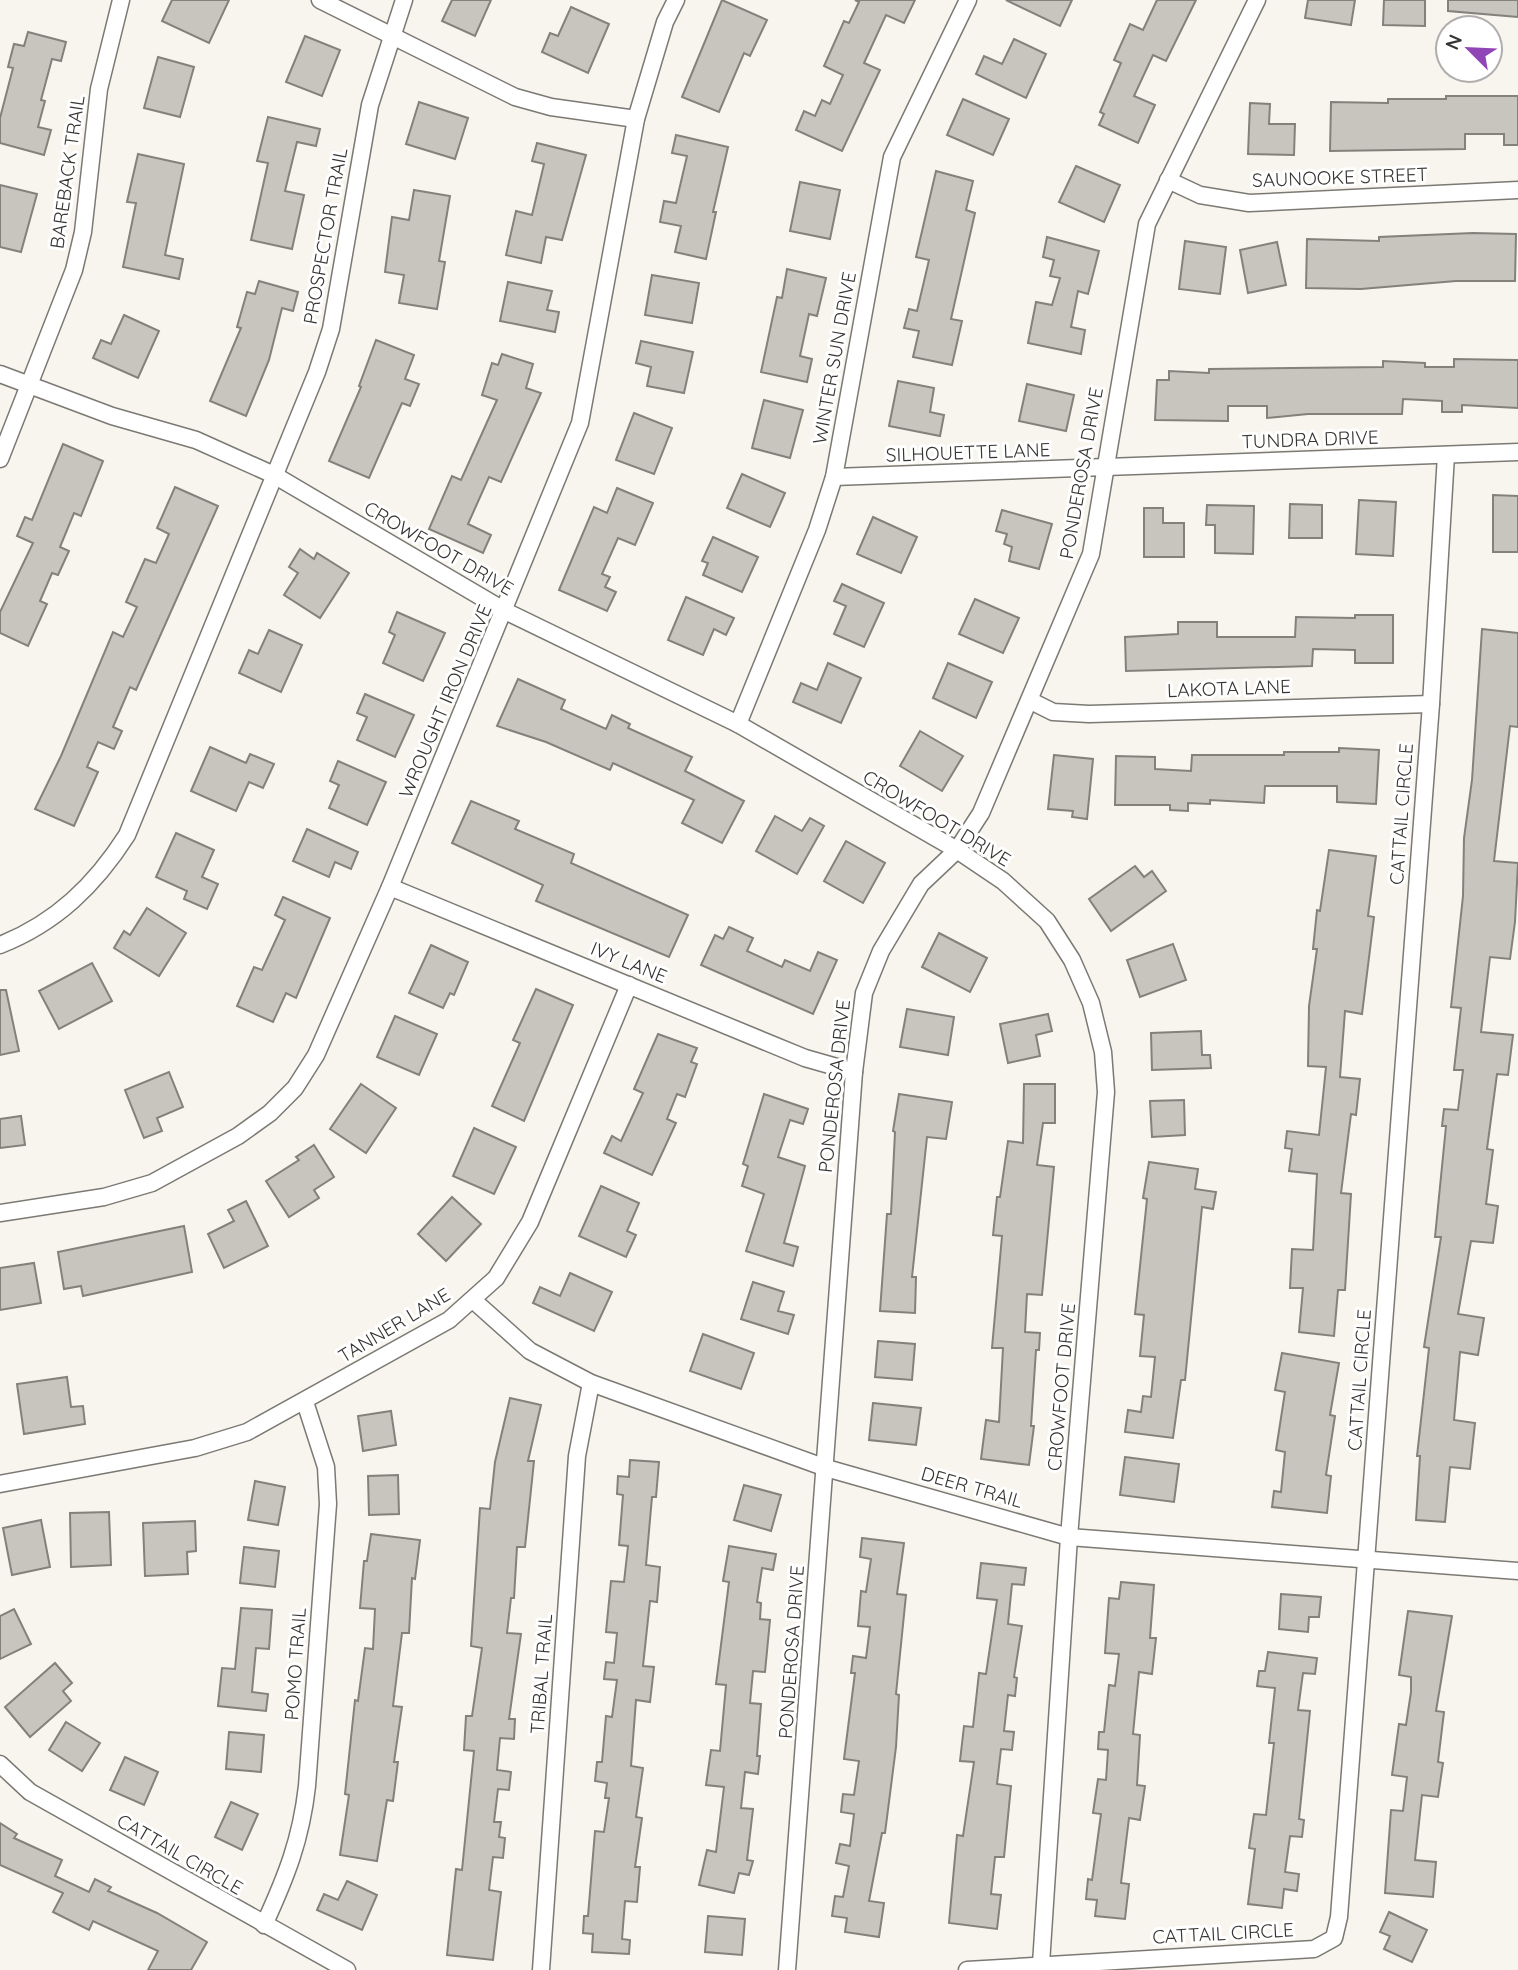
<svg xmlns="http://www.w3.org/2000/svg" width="1518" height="1970" viewBox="0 0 1518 1970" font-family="Quicksand,sans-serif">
	<rect width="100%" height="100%" fill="#f8f5ee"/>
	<g fill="#c8c5bf" stroke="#84817b" stroke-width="2">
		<path d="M172,0H229L209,43L162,21Z"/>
		<path d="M452,0H491L475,36L442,21Z"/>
		<path d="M722,0L767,20L750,56L744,53L719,112L682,97Z"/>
		<path d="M855,0H915L904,23L886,15L864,63L880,70L842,151L796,130L804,111L815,116L822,100L830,104L843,75L824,66L844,21L849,23L859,2Z"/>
		<path d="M1006,0H1072L1060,26Z"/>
		<path d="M1157,0H1196L1166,61L1153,55L1134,96L1155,105L1138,143L1099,125L1104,114L1100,112L1121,63L1114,60L1130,24L1143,30Z"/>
		<path d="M1308,0H1355L1351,25L1305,18Z"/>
		<path d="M1384,0H1425V26L1383,25Z"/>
		<path d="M1448,0H1518V17L1448,11Z"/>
		<path d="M571,7L609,24L588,73L542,52L550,33L558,36Z"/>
		<path d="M28,32L66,42L61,61L52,59L41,100L45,101L38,127L51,130L44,155L0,143V118L13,68L8,67L14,44L24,46Z"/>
		<path d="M305,36L340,50L322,96L286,82Z"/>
		<path d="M1014,39L1046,54L1026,98L976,74L984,56L1002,64Z"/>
		<path d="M158,57L194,67L180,117L144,108Z"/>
		<path d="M1446,96H1518V145H1504V134H1465V149L1330,151L1331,102L1388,103V99H1446Z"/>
		<path d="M963,99L1009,119L993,155L947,135Z"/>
		<path d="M419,102L468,118L455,159L406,144Z"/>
		<path d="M1250,103L1270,104L1269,124H1295L1294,155L1248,154Z"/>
		<path d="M268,117L320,129L316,146L297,142L285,191L304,195L292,249L251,240L268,163L257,161Z"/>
		<path d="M676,135L728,147L713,212H716L706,259L675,252L681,226L660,222L664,201L676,203L687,156L672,153Z"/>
		<path d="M537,143L586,155L562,240L546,237L541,263L506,255L516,211L532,215L544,164L532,161Z"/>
		<path d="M138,154L184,164L165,255L183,259L179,279L123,267L136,203L127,202Z"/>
		<path d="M1076,166L1120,185L1104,222L1059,202Z"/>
		<path d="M936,171L973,181L966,210L975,213L951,319L962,321L952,365L913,357L919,331L904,328L909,309L917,311L929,260L916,257Z"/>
		<path d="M800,182L840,190L830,239L790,231Z"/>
		<path d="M0,185L37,194L21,252L0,247Z"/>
		<path d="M414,190L450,196L439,261L445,262L437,309L399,303L404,275L385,272L392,217L409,220Z"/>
		<path d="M1473,233L1516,234L1515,281H1456L1361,289L1306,288L1307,239L1379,241V237Z"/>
		<path d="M1047,237L1099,251L1088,294L1078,291L1071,327L1085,330L1081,354L1028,343L1036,302L1052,305L1060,278L1050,276L1054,260L1043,257Z"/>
		<path d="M1185,241L1226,247L1220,294L1179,289Z"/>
		<path d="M1277,242L1286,285L1248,293L1240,250Z"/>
		<path d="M787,269L826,278L817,316L809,314L800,356L812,359L807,382L761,372L777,297L782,298Z"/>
		<path d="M652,275L699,283L692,323L645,315Z"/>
		<path d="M259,281L298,292L293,311L282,308L269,360L246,416L210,401L241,328L237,327L247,292L255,294Z"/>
		<path d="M508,282L552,291L547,310L559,312L555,332L500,321Z"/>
		<path d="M124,315L159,331L138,378L93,358L101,340L111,344Z"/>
		<path d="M376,340L414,355L405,379L419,384L410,406L402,403L369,478L329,461L361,387L359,386Z"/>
		<path d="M641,341L693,352L684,393L647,386L651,367L636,363Z"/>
		<path d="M502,354L533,364L526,388L541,393L501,482L489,477L468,524L491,535L483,553L429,529L452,476L461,480L497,400L482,395L492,363L498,365Z"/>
		<path d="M1454,359L1518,360V408L1462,405V412H1442V401L1403,399L1402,414H1308L1267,418V406H1228V421L1155,420L1157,380H1169V371L1209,373V369L1383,367V361L1425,363V367H1454Z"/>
		<path d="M898,381L934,388L930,412L944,415L940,436L889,426Z"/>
		<path d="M1027,384L1074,395L1066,431L1019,421Z"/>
		<path d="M764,400L803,410L790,458L752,448Z"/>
		<path d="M634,413L672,428L654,474L616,460Z"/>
		<path d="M63,444L103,461L81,516L74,513L60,547L69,551L58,575L52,573L40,601L47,604L28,646L0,633V612L33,543L17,536L25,517L32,520Z"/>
		<path d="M742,474L785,493L770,527L727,508Z"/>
		<path d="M175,487L218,506L136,690L130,687L113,727L122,731L114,749L98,742L87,767L98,772L74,826L35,809L61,756L113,632L123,637L137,607L126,602L145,559L156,563L169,534L157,528Z"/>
		<path d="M617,488L653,503L635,545L618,538L602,574L610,577L605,587L616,592L607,611L559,590L594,507L607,513Z"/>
		<path d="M1493,495L1518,496V552H1493Z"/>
		<path d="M1359,500L1396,502L1393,556L1356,554Z"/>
		<path d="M1290,504L1322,505V538H1289Z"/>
		<path d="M1207,505L1254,506L1253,554L1215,553V525H1206Z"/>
		<path d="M1144,508H1163V523H1184V557H1144Z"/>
		<path d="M1002,510L1052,524L1039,569L1009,561L1012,547L1004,544L1007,534L996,531Z"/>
		<path d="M873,517L917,537L901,573L857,554Z"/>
		<path d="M713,537L758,557L742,592L703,575L708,563L702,561Z"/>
		<path d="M300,549L314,559L317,553L349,573L320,618L284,595L298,573L289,567Z"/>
		<path d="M842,584L884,603L864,647L834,634L846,606L834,601Z"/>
		<path d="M686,597L734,618L726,635L714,629L703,655L668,640Z"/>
		<path d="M975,599L1019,618L1003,653L959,634Z"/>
		<path d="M397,612L445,633L423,681L383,663L395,635L389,632Z"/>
		<path d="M1355,615H1393V663H1355V650L1313,649L1312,666L1126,671L1125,637L1178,634V622H1217V637H1295L1296,617L1355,618Z"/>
		<path d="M1482,629L1518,633V727L1510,726L1494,861L1518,863L1515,922L1510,959L1490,957L1481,1032L1513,1035L1508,1075L1497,1074L1487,1149L1493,1150L1486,1204L1498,1206L1493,1243L1471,1241L1458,1314L1484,1318L1478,1355L1460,1352L1454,1420L1475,1423L1470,1469L1450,1467L1445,1522L1416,1520L1420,1456H1417L1429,1348L1424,1347L1441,1237H1435L1446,1126H1442L1444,1109L1458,1110L1463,1070H1454L1461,1008L1451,1007L1463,896L1464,838L1472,780Z"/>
		<path d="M269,630L302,645L281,692L239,673L249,650L258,654Z"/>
		<path d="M828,663L861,678L841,723L793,702L801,683L817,690Z"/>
		<path d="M948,663L992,682L976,718L933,698Z"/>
		<path d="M518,679L565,700L561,709L606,729L612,715L630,724L628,728L692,757L685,771L744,801L722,843L682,823L694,800L613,763L610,770L546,742L497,726Z"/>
		<path d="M365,694L414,715L395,757L357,740L367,717L357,713Z"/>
		<path d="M920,731L963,756L942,791L900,766Z"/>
		<path d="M210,747L246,763L250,754L274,764L263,788L249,782L236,811L191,791Z"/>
		<path d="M1339,748L1379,750L1376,804L1337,802V786H1265L1264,803L1210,800V804L1188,803V811L1170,810V805H1115L1116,756L1155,757V769L1191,771L1192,755H1284V752H1339Z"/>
		<path d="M1054,755L1093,759L1087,819L1072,817L1073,811L1048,809Z"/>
		<path d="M338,761L386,782L367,825L329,808L339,785L330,781Z"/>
		<path d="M471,801L519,821L515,829L574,854L571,863L688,915L669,957L536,901L543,885L452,843Z"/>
		<path d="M775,816L802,831L810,818L824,826L797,874L756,851Z"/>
		<path d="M307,829L358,852L351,869L335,862L329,877L293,861Z"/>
		<path d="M176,833L214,850L202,877L218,884L207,909L184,899L187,891L156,877Z"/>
		<path d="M846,841L885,863L863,903L824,881Z"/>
		<path d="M1329,850L1376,856L1368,916L1374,917L1362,1014L1345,1011L1340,1077L1360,1079L1356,1115L1351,1114L1341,1193L1351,1194L1345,1290H1338L1334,1336L1299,1332L1303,1288H1290L1292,1249L1313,1250L1317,1174L1289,1171L1292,1149L1285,1148L1287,1131L1319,1135L1326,1067L1308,1066L1309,1006L1317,949H1313L1317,910L1320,911Z"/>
		<path d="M1135,866L1144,877L1152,871L1166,891L1111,931L1089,899Z"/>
		<path d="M283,897L330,918L296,998L286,993L273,1022L237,1006L254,967L262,970L285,920L275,915Z"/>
		<path d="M147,908L186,933L159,976L114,948L124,931L130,935Z"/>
		<path d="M729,927L753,938L747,951L782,967L785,960L810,971L818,952L837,960L813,1014L701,965L715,935L723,939Z"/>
		<path d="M939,933L987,958L970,992L922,967Z"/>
		<path d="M1173,944L1186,980L1140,997L1127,960Z"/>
		<path d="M431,945L468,962L454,995L450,993L443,1008L409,993Z"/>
		<path d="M92,963L112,1001L59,1029L39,991Z"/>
		<path d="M536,989L573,1005L524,1121L492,1106L520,1043L513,1040Z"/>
		<path d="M0,990H6L19,1051L0,1055Z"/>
		<path d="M907,1009L954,1017L948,1055L900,1047Z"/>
		<path d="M1048,1014L1052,1031L1036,1035L1040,1056L1008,1063L1000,1024Z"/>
		<path d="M395,1016L437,1034L419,1075L377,1057Z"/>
		<path d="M1201,1031L1202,1055H1210L1211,1068L1152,1070L1151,1033Z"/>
		<path d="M658,1034L697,1048L691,1062L697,1064L685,1097L677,1094L667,1119L676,1123L652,1175L604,1153L612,1136L621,1141L643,1093L634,1089Z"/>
		<path d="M169,1072L183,1107L157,1118L162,1131L144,1138L125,1090Z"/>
		<path d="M361,1084L396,1108L366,1153L330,1129Z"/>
		<path d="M1024,1084H1055V1123H1043L1037,1165L1054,1167L1042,1295L1027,1294L1025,1332L1040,1333L1039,1350H1036L1031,1426H1034L1029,1465L981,1459L986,1420L999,1422L1003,1348H992L1002,1236L993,1235L997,1197H1000L1008,1141L1023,1143Z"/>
		<path d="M764,1094L808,1109L803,1124L790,1120L778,1157L805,1166L784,1243L798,1247L793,1266L746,1251L764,1194L742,1186L748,1166L743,1164Z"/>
		<path d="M899,1094L952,1102L946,1139L927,1137L912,1277H916L915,1313L880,1311L887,1214H891L895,1132L893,1131Z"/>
		<path d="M1184,1100L1185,1135L1152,1137L1150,1101Z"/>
		<path d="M21,1116L25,1145L0,1148V1119Z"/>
		<path d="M474,1128L516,1147L494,1194L453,1176Z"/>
		<path d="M314,1145L334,1177L314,1190L319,1198L289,1217L266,1181L299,1160L296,1157Z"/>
		<path d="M1149,1162L1198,1169L1195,1189L1216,1192L1213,1209L1202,1207L1185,1380H1181L1173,1438L1125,1432L1128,1410L1141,1412L1143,1396L1151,1397L1155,1357L1140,1356L1144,1315L1135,1314L1147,1199L1143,1198Z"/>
		<path d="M601,1186L639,1203L627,1231L636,1235L626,1257L579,1236Z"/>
		<path d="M452,1197L481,1224L446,1261L418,1234Z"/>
		<path d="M246,1201L268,1246L224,1268L208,1234L234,1221L228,1210Z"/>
		<path d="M184,1226L192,1272L83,1296L81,1286L64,1289L58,1252Z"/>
		<path d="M34,1263L41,1303L0,1310V1268Z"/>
		<path d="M570,1273L612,1292L594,1331L533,1303L540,1287L560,1296Z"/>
		<path d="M753,1282L784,1292L778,1311L794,1315L788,1334L741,1319Z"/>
		<path d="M703,1334L754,1353L741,1389L690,1371Z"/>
		<path d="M878,1341L915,1344L912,1380L875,1377Z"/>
		<path d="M1282,1353L1339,1363L1330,1415L1335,1416L1326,1475L1331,1476L1327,1513L1272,1507L1274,1491L1281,1492L1285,1452L1276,1450L1285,1392L1275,1390Z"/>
		<path d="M67,1377L71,1407L83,1406L85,1424L24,1434L17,1384Z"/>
		<path d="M510,1398L541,1405L528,1461H534L525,1547H517L514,1598H511L507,1633L521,1634L509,1719H515L514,1739L500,1738L497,1770L511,1772L509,1790L498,1789L494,1822H501L499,1837L505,1838L503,1858L493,1857L489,1890L501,1892L493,1960L447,1955L456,1869L462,1870L474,1751L464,1750L466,1716H472L482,1648L471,1646L480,1508L490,1509L495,1462Z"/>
		<path d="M873,1403L921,1408L916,1445L869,1440Z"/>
		<path d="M391,1411L396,1445L363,1451L358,1416Z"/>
		<path d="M1125,1457L1179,1464L1174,1502L1120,1495Z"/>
		<path d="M630,1460L659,1462L656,1497H652L646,1565L660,1567L657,1602L650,1601L643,1666L654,1667L650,1702L636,1700L631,1766L643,1768L636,1817L642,1818L635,1867H640L637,1902L625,1901L622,1939L630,1940L629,1954L592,1952L593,1934L583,1933L584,1916H588L595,1831L604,1832L609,1798H605L607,1783L595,1781L597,1762H602L606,1716L612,1717L617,1680L604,1679L606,1662L614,1663L617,1633L606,1632L611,1581L624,1582L628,1546L619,1545L623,1495L617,1494L618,1476L629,1477Z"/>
		<path d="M398,1475L399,1514L369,1515L368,1476Z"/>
		<path d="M255,1481L285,1487L278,1525L248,1520Z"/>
		<path d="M744,1485L781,1495L771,1531L734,1520Z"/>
		<path d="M109,1512L111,1565L71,1567L70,1513Z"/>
		<path d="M41,1520L50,1567L12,1575L3,1528Z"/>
		<path d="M195,1521L196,1551L187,1552L188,1574L145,1576L143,1523Z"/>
		<path d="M371,1534L420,1540L415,1579L412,1578L409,1633H402L393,1706L402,1707L394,1762H398L393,1801L387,1800L377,1861L340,1855L349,1795L345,1794L355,1700L358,1701L365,1648L373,1649L375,1609L360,1608L364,1561H367Z"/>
		<path d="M862,1538L904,1543L897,1594L906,1595L896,1694L899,1695L896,1747L885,1833H882L869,1901L884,1903L879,1937L845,1932L847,1918L832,1916L835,1896L843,1897L849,1866L836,1863L840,1844L850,1846L854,1814L841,1812L843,1794L854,1795L859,1761L844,1759L855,1673H851L853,1656L866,1658L870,1627L858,1626L861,1591L866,1592L871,1559L860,1557Z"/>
		<path d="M729,1546L776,1554L773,1570L762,1568L757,1602L761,1603L760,1619L770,1620L765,1672L753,1671L750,1703L761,1704L757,1756H760L758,1774L745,1772L741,1808L753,1809L747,1860L753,1861L749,1875L739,1873L734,1893L699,1885L707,1850L716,1852L724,1787L706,1785L711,1750L720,1751L726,1685L716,1684L729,1582L723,1581Z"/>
		<path d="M244,1547L279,1551L275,1587L240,1583Z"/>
		<path d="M981,1563L1026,1568L1024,1585L1012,1584L1008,1624L1022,1626L1014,1677L1017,1678L1015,1696L1008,1695L1004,1731L1014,1732L1012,1750L1001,1749L997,1784L1011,1786L1004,1857H995L991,1894L1001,1895L997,1929L949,1923L957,1835L963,1836L974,1762L960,1761L964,1726L973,1727L979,1673L986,1674L997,1600L977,1598Z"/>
		<path d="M1121,1582L1154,1585L1150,1638H1156L1152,1674L1139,1672L1133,1734L1140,1735L1137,1785L1145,1786L1140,1820L1129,1818L1121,1883L1129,1884L1125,1919L1095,1916L1097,1900L1086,1899L1088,1879L1092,1880L1101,1814L1093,1813L1098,1779L1106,1780L1108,1750L1098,1749L1099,1732H1104L1109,1685L1115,1686L1119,1654L1105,1653L1109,1598L1119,1599Z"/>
		<path d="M1281,1594L1321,1597L1319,1617H1309L1308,1632L1279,1629Z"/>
		<path d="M241,1608L272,1610L269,1649L256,1648L252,1692L268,1694L266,1711L218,1706L222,1668L235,1669Z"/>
		<path d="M14,1609L31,1644L0,1659V1616Z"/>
		<path d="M1408,1611L1452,1616L1436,1711L1444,1712L1438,1762L1443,1763L1438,1797L1422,1795L1415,1860L1436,1862L1433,1897L1385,1893L1391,1810L1403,1811L1407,1777L1392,1775L1399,1724L1406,1725L1411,1692V1677L1399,1675Z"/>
		<path d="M1268,1652L1317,1658L1315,1674L1303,1673L1298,1710L1310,1711L1299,1819L1304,1820L1302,1837L1290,1836L1285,1872L1299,1874L1297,1891L1284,1889L1282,1908L1248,1904L1255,1849L1249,1848L1254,1814L1266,1815L1274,1743H1269L1275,1688L1257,1686L1259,1671H1265Z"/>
		<path d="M55,1663L72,1683L63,1691L71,1701L30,1737L5,1707Z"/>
		<path d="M66,1722L100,1743L82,1771L49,1750Z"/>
		<path d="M229,1732L264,1735L261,1772L226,1769Z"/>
		<path d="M125,1757L158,1772L144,1805L110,1790Z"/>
		<path d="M231,1802L258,1814L242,1850L215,1837Z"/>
		<path d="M0,1823L17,1834L14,1838L62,1860L55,1876L89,1892L95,1879L111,1887L108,1891L157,1913L207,1942L191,1970H148L158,1951L93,1921L89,1930L53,1912L63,1893L0,1865Z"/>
		<path d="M347,1881L377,1895L362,1930L317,1910L324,1894L338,1900Z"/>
		<path d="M1389,1912L1427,1930L1412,1962L1384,1949L1390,1936L1380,1932Z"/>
		<path d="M708,1916L745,1919L742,1955L705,1952Z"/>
	</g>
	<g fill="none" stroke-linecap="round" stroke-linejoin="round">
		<defs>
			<g id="minor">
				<path d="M320,0L515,97L551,107L636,119"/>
				<path d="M1168,180L1200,195L1249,203L1518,190"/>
				<path d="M0,374L112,416L196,440L274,475L505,611L738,724L957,850L1003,881L1047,921L1072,960L1091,1003L1103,1052L1106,1092L1069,1537L1041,1964"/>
				<path d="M0,459L74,270L83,232L99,89L121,0"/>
				<path d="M834,477L1518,452"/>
				<path d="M1031,701L1053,712L1089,714L1431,704"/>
				<path d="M738,724L817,530L834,477L892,157L968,0"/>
				<path d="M390,887L805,1058L854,1072"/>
				<path d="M0,945C56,923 95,885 127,835L317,372L331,329L370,105L404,0"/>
				<path d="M0,1213L104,1197L152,1183L238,1136L270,1113L295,1088L316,1055L390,887L580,423L636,119L665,22L676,0"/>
				<path d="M473,1300L530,1351L591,1383L826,1468L1069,1537L1518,1571"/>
				<path d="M0,1484L195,1448L247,1432L449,1320L496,1278L530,1222L629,985"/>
				<path d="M0,1764L30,1792L347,1970"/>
				<path d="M264,1925C286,1877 301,1840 307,1786L328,1504L326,1467L305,1402"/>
				<path d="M541,1970L577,1456L591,1383"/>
				<path d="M787,1970L854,1072L864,993L881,951L921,884L957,850L981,813L1091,554L1147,224L1257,0"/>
				<path d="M967,1970L1314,1949L1334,1938L1339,1917L1431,704L1446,455"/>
			</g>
		</defs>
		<use href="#minor" stroke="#7b7973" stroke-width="19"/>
		<use href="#minor" stroke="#fff" stroke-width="16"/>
	</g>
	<g text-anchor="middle" stroke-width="6" stroke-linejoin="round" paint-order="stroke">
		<g font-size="19" fill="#363533" stroke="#fff">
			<text transform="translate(67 172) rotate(-82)" y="7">BAREBACK TRAIL</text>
			<text transform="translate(1340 177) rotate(-2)" y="7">SAUNOOKE STREET</text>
			<text transform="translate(325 236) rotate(-80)" y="7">PROSPECTOR TRAIL</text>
			<text transform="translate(834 358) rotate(-80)" y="7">WINTER SUN DRIVE</text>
			<text transform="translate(1310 439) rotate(-2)" y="7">TUNDRA DRIVE</text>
			<text transform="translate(968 452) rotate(-2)" y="7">SILHOUETTE LANE</text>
			<text transform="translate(1081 473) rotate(-80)" y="7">PONDEROSA DRIVE</text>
			<text transform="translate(439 548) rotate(30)" y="7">CROWFOOT DRIVE</text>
			<text transform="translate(1229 688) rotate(-2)" y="7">LAKOTA LANE</text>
			<text transform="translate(445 701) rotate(-67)" y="7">WROUGHT IRON DRIVE</text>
			<text transform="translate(1401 814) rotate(-86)" y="7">CATTAIL CIRCLE</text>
			<text transform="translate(937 818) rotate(31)" y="7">CROWFOOT DRIVE</text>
			<text transform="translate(629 962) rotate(22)" y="7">IVY LANE</text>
			<text transform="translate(834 1086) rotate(-84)" y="7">PONDEROSA DRIVE</text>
			<text transform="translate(394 1325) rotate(-31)" y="7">TANNER LANE</text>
			<text transform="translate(1359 1380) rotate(-86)" y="7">CATTAIL CIRCLE</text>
			<text transform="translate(1061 1387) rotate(-85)" y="7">CROWFOOT DRIVE</text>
			<text transform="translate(972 1487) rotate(16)" y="7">DEER TRAIL</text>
			<text transform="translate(791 1652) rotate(-86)" y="7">PONDEROSA DRIVE</text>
			<text transform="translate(295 1664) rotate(-86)" y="7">POMO TRAIL</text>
			<text transform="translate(541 1674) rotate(-86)" y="7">TRIBAL TRAIL</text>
			<text transform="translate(180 1854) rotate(30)" y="7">CATTAIL CIRCLE</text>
			<text transform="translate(1223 1933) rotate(-3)" y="7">CATTAIL CIRCLE</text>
		</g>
	</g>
	<g transform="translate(1469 49) rotate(294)"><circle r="33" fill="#ffffff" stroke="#afaead" stroke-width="2"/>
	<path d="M0-5L12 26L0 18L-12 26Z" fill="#9146b8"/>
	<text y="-10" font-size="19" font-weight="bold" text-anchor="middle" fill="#363533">N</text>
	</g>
</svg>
